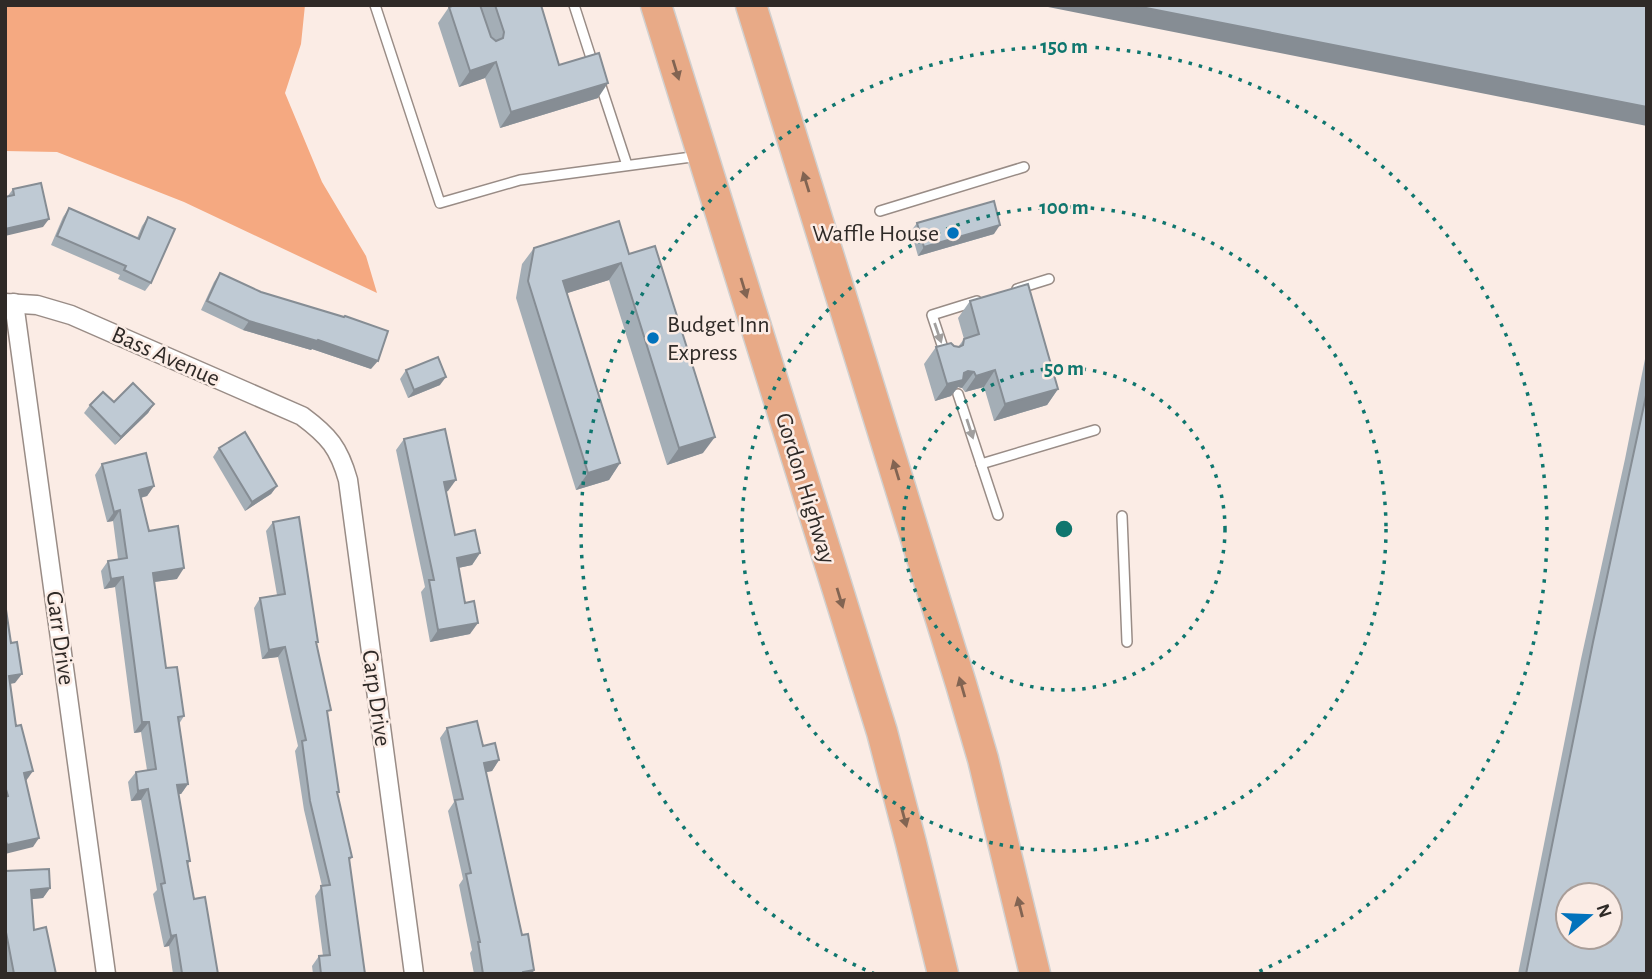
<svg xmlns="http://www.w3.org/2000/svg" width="1652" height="979" viewBox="0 0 1652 979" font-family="'Alegreya Sans',sans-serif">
	<rect width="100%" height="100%" fill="#fbece5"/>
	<path fill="#f5a981" d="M5,5H305L301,44L285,93L322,182L366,256L377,293L184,202L57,152L5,151Z"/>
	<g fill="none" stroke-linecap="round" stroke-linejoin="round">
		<defs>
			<g id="service">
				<path d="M375,5L440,203L520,180L699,156"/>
				<path d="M574,5L594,67"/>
				<path d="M599,80L627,165"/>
				<path d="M880,211L1024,167"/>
				<path d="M1017,289L1049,279"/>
				<path d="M946,357L932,315L977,301"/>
				<path d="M958,394L998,515"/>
				<path d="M981,464L1095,430"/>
				<path d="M1122,516L1127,642"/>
			</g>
			<g id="minor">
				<path d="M5,303L37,305L71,315L302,416C329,436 339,448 348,480L414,974"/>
				<path d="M14,303L106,974"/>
			</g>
			<g id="trunk">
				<path d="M656,5L882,732L911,843L943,974"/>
				<path d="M751,5L961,684L983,759L1035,974"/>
			</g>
		</defs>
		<use href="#service" stroke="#998c86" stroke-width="12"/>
		<use href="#minor" stroke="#998c86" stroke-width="21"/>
		<use href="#trunk" stroke="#d1d0cf" stroke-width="33"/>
		<use href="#service" stroke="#fff" stroke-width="9"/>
		<use href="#minor" stroke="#fff" stroke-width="18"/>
		<use href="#trunk" stroke="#e8aa87" stroke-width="30"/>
	</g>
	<g fill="#a4aeb6">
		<path d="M483,5H541L559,65L598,98L500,128L485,78L459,87L438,23L449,7L481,8Z"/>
		<path d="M13,189L43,227L7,197Z"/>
		<path d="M69,208L137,238L142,226L148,217L151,283L145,291L118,279L120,275L51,245L63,217Z"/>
		<path d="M917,223L994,234L918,256L911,231Z"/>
		<path d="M534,248L629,254L703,453L667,465L609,280L567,293L620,463L609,480L576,490L516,298L522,264Z"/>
		<path d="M220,273L371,369L312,349L311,350L243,330L201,310L214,282Z"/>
		<path d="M970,301L1058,389L1047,405L994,421L984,387L965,392L962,388L958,387L951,396L935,401L924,364L936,347L954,346L958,347L964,339L958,318Z"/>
		<path d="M1647,349V974H1518L1581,659L1625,459Z"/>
		<path d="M406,370L440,385L408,398L400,379Z"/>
		<path d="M154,404L148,413L115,445L84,413L90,405Z"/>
		<path d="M404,439L448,491L446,492L455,535L480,553L472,565L458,568L470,634L430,642L421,592L425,587L396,450Z"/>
		<path d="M219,448L277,486L271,494L245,511L213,457Z"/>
		<path d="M102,464L154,486L147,496L141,498L149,531L177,579L154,582L166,668L184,716L179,724L188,784L181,794H178L190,861L188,864L194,899L218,974H173L169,946L164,947L153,894L157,890L141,800L131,801L128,782L136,772L147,770L141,732L134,733L115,587L104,589L101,571L108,561L118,559L113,521L107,522L95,475Z"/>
		<path d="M273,522L316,645L339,792L337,795L352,857L349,861L365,974H313L312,966L319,956H323L315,896L322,886L304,810L295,751L298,746L278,657L262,659L254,608L260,598L277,595L266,531Z"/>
		<path d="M447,728L483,746L499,760L492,771L486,772L522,935L534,970L532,974H474L470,953L472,950L459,885L463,879L448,811L454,802L440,738Z"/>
		<path d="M5,871L50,888L43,898L31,899L34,930L56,974H5Z"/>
	</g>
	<g fill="#868d94">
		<path d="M1038,5H1131L1647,107V126Z"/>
		<path d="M496,62L485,78L459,87L470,71Z"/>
		<path d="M608,83L598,98L500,128L511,112Z"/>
		<path d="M49,219L43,227L5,236V229Z"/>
		<path d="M1000,225L994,234L918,256L924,247Z"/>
		<path d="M621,263L609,280L552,298L563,281Z"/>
		<path d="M249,321L318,340L378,361L371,369L312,349L311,350L243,330Z"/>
		<path d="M995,370L984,387L965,392L976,376Z"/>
		<path d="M968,371L974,372L962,388L958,387L951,396L935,401L947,384Z"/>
		<path d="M446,377L440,385L408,398L414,390Z"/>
		<path d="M1058,389L1047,405L994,421L1005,404Z"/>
		<path d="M154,404L148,413L115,445L121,437Z"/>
		<path d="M715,437L703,453L667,465L679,448Z"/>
		<path d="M620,463L609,480L576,490L588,473Z"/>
		<path d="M456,480L448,491L436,494L444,482Z"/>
		<path d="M154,486L147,496L131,500L139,490Z"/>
		<path d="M277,486L271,494L245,511L252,502Z"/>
		<path d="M120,510L113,521L107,522L114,512Z"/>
		<path d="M480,553L472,565L449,570L457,558Z"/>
		<path d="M184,568L177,579L146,583L153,573Z"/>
		<path d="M123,577L115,587L104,589L111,579Z"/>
		<path d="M478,623L470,634L430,642L438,630Z"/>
		<path d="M285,647L278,657L262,659L269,650Z"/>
		<path d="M22,674L15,683L5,685L9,676Z"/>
		<path d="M142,722H149L141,732L134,733Z"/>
		<path d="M499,760L492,771L477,774L484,763Z"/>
		<path d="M33,771L26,781L24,773Z"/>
		<path d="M188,784L181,794L170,795L177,785Z"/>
		<path d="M148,789L141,800L131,801L138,791Z"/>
		<path d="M39,838L33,847L5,854V848L7,845Z"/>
		<path d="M50,888L43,898L24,900L31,890Z"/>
		<path d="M176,935L169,946L164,947L171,936Z"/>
		<path d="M534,970L532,974H522L523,972Z"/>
	</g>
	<g fill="#bfcad4" stroke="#868d94" stroke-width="2" fill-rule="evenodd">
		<path d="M455,5H480L491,37L496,41L503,38L504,32L495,5H541L559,65L599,53L608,83L511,112L496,62L470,71L449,7Z"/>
		<path d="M1131,5H1647V107Z"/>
		<path d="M41,183L49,219L5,229V197L14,195L13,189Z"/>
		<path d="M994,201L1000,225L924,247L917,223Z"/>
		<path d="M69,208L139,239L148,217L175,229L151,283L124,270L126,266L57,236Z"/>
		<path d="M619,221L629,254L655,246L715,437L679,448L621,263L563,281L620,463L588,473L528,281L534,248Z"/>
		<path d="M220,273L261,292L344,317L345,316L388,331L378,361L318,340L317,341L249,321L207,301Z"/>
		<path d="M1028,284L1058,389L1005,404L995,370L976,376L974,372L968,371L964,373L963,380L947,384L936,347L951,343L954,346L959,347L963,345L964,339L979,334L970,301Z"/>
		<path d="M438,357L446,377L414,390L406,370Z"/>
		<path d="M133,383L154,404L121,437L90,405L103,392L114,402Z"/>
		<path d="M1647,391V974H1526L1593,642ZM1568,895H1610V937H1568Z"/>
		<path d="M445,429L456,480L444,482L455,535L475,530L480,553L457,558L465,603L474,601L478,623L438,630L429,580H434L404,439Z"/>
		<path d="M245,432L277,486L252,502L219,448Z"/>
		<path d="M146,453L154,486L139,490L149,531L178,526L184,568L153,573L166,668L177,667L184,716L178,717L188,784L177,785L190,861H187L194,899L205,897L218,974H179L182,973L176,935L171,936L161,884L165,883L148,789L138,791L136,772L156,769L149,722H142L123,577L111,579L108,561L127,558L120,510L114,512L102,464Z"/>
		<path d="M299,517L318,642H316L331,710L327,711L339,792H337L352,857L349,858L365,974H321L319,956L330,955L321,886L330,885L310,801L302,741L306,740L285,647L269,650L260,598L285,594L273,522Z"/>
		<path d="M5,603L11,643L17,642L22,674L9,676L16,726L21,725L33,771L24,773L39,838L7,845L5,838V797L8,796L5,786Z"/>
		<path d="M477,721L483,746L495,743L499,760L484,763L522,935L528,934L534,970L523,972V974H483L478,942H480L466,874L471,873L455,800L463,799L447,728Z"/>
		<path d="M49,869L50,888L31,890L34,930L46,927L56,974H14L5,927V871Z"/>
	</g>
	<defs><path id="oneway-solid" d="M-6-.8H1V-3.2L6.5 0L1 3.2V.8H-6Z" transform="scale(1.75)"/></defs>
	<g fill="#826452">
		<use href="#oneway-solid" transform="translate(676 70) rotate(73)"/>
		<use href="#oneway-solid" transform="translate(806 182) rotate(-107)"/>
		<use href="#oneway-solid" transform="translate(744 288) rotate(73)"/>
		<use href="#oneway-solid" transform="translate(896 470) rotate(-107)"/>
		<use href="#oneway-solid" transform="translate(840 598) rotate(73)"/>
		<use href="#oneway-solid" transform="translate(962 687) rotate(-106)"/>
		<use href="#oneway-solid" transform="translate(904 817) rotate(75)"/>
		<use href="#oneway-solid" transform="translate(1020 907) rotate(-104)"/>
	</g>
	<g fill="#a19f9e">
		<use href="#oneway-solid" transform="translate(938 333) rotate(71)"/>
		<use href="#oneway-solid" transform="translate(970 429) rotate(72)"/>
	</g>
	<g fill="none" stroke="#0f766e" stroke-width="3.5" stroke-dasharray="3.5 7">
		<circle cx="1064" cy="529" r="161"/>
		<circle cx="1064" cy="529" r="322"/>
		<path d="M875 974A483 483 0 1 1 1253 974"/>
	</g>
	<g fill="#0172bc" stroke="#fbece5" stroke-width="2.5">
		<circle cx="953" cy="233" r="7"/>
		<circle cx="653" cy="338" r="7"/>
	</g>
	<g text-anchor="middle" stroke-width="5" stroke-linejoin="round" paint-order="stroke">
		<g font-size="24" fill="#2f2a27" stroke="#fbece5" text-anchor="end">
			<text x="939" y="241">Waffle House</text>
			<text x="667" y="332" text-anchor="start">Budget Inn<tspan x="667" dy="28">Express</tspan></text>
		</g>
		<g font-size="24" fill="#2f2a27" stroke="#fbece5">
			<text transform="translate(166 356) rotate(24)" y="8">Bass Avenue</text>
			<text transform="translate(806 488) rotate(73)" y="8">Gordon Highway</text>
			<text transform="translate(61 638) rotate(82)" y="8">Garr Drive</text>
			<text transform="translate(377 698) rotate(82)" y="8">Carp Drive</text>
		</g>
	</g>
	<circle cx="1064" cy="529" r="10" fill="#0f766e" stroke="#fbece5" stroke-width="3.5"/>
	<g font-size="21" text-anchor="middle" font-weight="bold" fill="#0f766e" stroke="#fbece5" stroke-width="5" stroke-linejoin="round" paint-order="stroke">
		<text x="1064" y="53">150 m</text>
		<text x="1064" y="214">100 m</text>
		<text x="1064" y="375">50 m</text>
	</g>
	<rect width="1652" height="979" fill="none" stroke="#2f2a27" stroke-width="14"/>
	<g transform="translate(1589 916) rotate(71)"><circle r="33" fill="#fbece5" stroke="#a99e99" stroke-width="2"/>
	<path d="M0-5L12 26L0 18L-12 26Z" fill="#0172bc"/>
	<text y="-10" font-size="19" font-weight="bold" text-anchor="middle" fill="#2f2a27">N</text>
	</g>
</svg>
